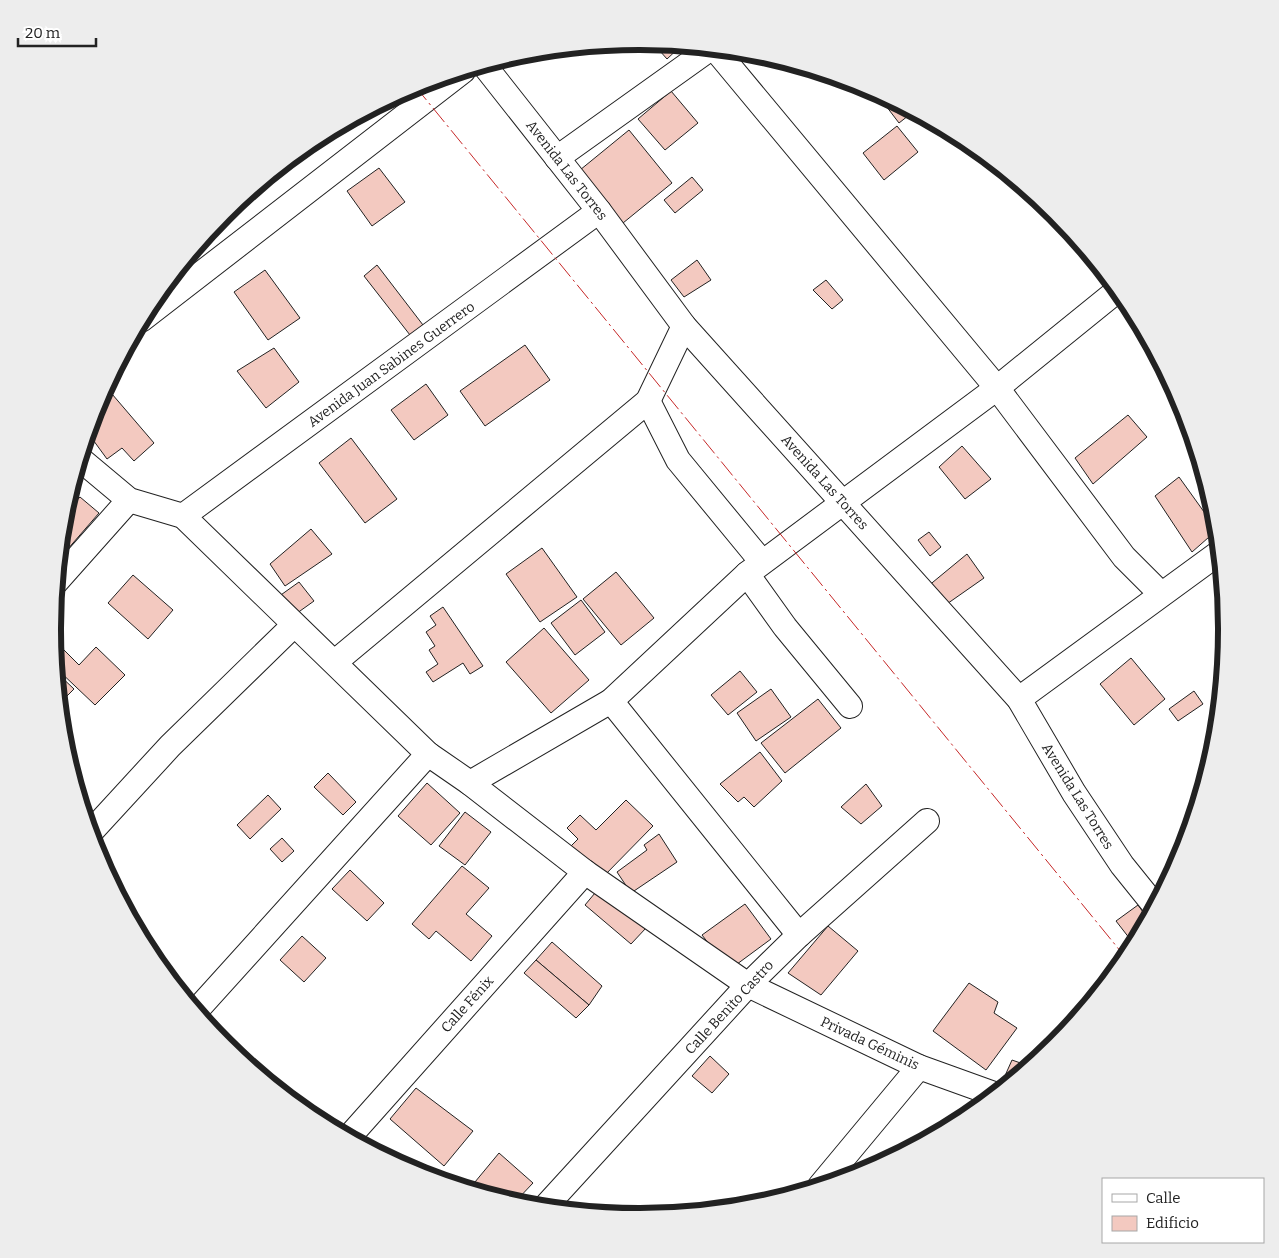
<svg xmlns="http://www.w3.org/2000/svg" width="1279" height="1258" viewBox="0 0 1279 1258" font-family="Bitter,serif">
	<rect width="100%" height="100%" fill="#fff"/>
	<g fill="#f3c9c0" stroke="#222">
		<path d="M652,42L682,45L667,59Z"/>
		<path d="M671,91L698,123L665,150L638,119Z"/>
		<path d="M883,96L913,112L899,123L880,98Z"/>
		<path d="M897,126L918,152L884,180L863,153Z"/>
		<path d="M629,130L672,183L623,223L580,170Z"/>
		<path d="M379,168L405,202L372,226L347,191Z"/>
		<path d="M692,177L703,190L675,213L664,200Z"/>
		<path d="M697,260L711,280L684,297L671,280Z"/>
		<path d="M377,265L423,325L410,335L364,276Z"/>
		<path d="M265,270L300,318L268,340L234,292Z"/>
		<path d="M826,280L843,300L832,309L813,290Z"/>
		<path d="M525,345L550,380L485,426L460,391Z"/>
		<path d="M274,348L299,382L266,408L237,371Z"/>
		<path d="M426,384L448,415L414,440L391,410Z"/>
		<path d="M106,387L154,443L134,461L122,448L107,459L88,433L97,404Z"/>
		<path d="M1128,415L1147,437L1093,484L1075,458Z"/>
		<path d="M351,438L397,499L365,523L319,463Z"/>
		<path d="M962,446L991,479L965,499L939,467Z"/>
		<path d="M1179,477L1217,530L1192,552L1155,496Z"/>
		<path d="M80,497L99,513L60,558L63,515Z"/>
		<path d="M311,529L332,554L285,586L270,564Z"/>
		<path d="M929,532L941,547L930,556L918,540Z"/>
		<path d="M542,548L577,597L540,622L506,574Z"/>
		<path d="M967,554L984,578L944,606L927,587Z"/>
		<path d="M616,572L654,618L621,645L583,599Z"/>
		<path d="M133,575L173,610L148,639L108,603Z"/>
		<path d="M299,582L314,601L293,616L278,597Z"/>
		<path d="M581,600L605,632L575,655L551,623Z"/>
		<path d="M443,607L483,666L470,674L463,663L433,682L426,672L438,664L429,650L435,646L426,632L436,625L430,616Z"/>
		<path d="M544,628L589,680L551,713L506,662Z"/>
		<path d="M60,646L79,665L96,647L125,675L95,705L56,668L54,652Z"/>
		<path d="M1131,658L1165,699L1134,725L1100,684Z"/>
		<path d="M740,671L757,692L728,715L711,695Z"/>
		<path d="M56,672L74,689L59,704Z"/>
		<path d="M771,689L791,717L756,741L737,713Z"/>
		<path d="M1194,691L1203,704L1178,721L1169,709Z"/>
		<path d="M818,699L841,728L785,773L761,743Z"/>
		<path d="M760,752L782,781L754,807L744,797L738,802L720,784Z"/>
		<path d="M328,773L356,802L343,815L314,787Z"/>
		<path d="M427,783L460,813L431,845L398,816Z"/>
		<path d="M866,784L882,806L861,824L841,807Z"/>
		<path d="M268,795L281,809L250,839L237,825Z"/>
		<path d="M626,800L653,826L602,878L570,847L578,839L567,828L580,815L596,830Z"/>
		<path d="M465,812L491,832L465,865L439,846Z"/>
		<path d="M659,834L677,862L631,893L617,872L647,850L644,845Z"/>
		<path d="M282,838L294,851L282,862L270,849Z"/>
		<path d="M462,866L489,888L466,914L492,936L471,961L436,931L429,939L412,924Z"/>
		<path d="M350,870L384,903L367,921L332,889Z"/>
		<path d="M595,893L646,928L631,944L585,905Z"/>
		<path d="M745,904L771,939L729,970L702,935Z"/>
		<path d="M1138,905L1148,919L1141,931L1130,939L1116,921Z"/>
		<path d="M828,926L858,951L821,995L788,973Z"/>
		<path d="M302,936L326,958L304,982L280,960Z"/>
		<path d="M552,942L602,986L589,1005L536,960Z"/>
		<path d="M536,960L589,1005L576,1018L524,973Z"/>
		<path d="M969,983L998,1002L994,1013L1017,1028L986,1070L933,1031Z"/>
		<path d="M710,1056L729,1074L712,1093L692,1076Z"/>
		<path d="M1012,1060L1029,1066L1002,1088L1000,1087Z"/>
		<path d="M416,1088L473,1131L444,1166L390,1119Z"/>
		<path d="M499,1153L533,1183L515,1202L470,1188Z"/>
	</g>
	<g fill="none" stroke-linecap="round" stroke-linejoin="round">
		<defs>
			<g id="street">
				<path d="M715,49L997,388L1124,557L1160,593"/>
				<path d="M484,65L599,211L684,326L1019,699L1074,793L1122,865L1155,906"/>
				<path d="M557,158L711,48"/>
				<path d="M141,320L463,71"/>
				<path d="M648,401L678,460L762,562"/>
				<path d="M80,459L129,500L183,516L428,754L470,783L585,872L748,985L919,1067L994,1094"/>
				<path d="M183,516L599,211"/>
				<path d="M747,574L785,627L850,706"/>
				<path d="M56,582L129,500"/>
				<path d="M335,662L648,401L684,326"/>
				<path d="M1019,699L1220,552"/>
				<path d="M611,701L799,935"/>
				<path d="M470,783L611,701L747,574L997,388L1118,290"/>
				<path d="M90,833L170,746L294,625"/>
				<path d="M196,1011L428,754"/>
				<path d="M349,1137L585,872"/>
				<path d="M820,1186L919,1067"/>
				<path d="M545,1207L748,985L799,935L927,821"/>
			</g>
		</defs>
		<use href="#street" stroke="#222" stroke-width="26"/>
		<use href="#street" stroke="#fff" stroke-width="24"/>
		<path stroke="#c62828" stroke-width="1" stroke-dasharray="18 4 2.5 4" stroke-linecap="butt" d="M415,86L1126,958"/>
	</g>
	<g text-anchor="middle" stroke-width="4" stroke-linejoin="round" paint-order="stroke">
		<g font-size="14" fill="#222" stroke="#fff">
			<text transform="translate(567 170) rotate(52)" y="5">Avenida Las Torres</text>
			<text transform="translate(391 364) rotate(-36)" y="5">Avenida Juan Sabines Guerrero</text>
			<text transform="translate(825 482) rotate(48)" y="5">Avenida Las Torres</text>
			<text transform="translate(1078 796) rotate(58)" y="5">Avenida Las Torres</text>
			<text transform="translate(467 1004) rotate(-48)" y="5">Calle Fénix</text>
			<text transform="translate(729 1007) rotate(-47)" y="5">Calle Benito Castro</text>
			<text transform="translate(870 1043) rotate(25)" y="5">Privada Géminis</text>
		</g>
	</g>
	<path d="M0 0H1279V1258H0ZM639 50H640A578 578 0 0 1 1218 628V630A578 578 0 0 1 640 1208H639A578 578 0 0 1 61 630V628A578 578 0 0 1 639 50Z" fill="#ededed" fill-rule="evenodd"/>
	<path fill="none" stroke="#222" stroke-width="6" d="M639 50H640A578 578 0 0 1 1218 628V630A578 578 0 0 1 640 1208H639A578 578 0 0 1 61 630V628A578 578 0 0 1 639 50Z"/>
	<rect x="1102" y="1178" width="162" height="65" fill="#ffffff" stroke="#a7a7a7"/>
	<rect x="1112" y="1194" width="25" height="8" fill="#ffffff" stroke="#a7a7a7"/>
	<text x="1146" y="1203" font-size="15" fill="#222222">Calle</text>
	<rect x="1112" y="1216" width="25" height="15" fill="#f3c9c0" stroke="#a7a7a7"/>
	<text x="1146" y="1228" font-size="15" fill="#222222">Edificio</text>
	<path d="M18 38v8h78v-8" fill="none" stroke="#222222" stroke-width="2.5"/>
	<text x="25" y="38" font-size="15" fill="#222222" stroke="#ffffff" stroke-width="4" paint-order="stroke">20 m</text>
</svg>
